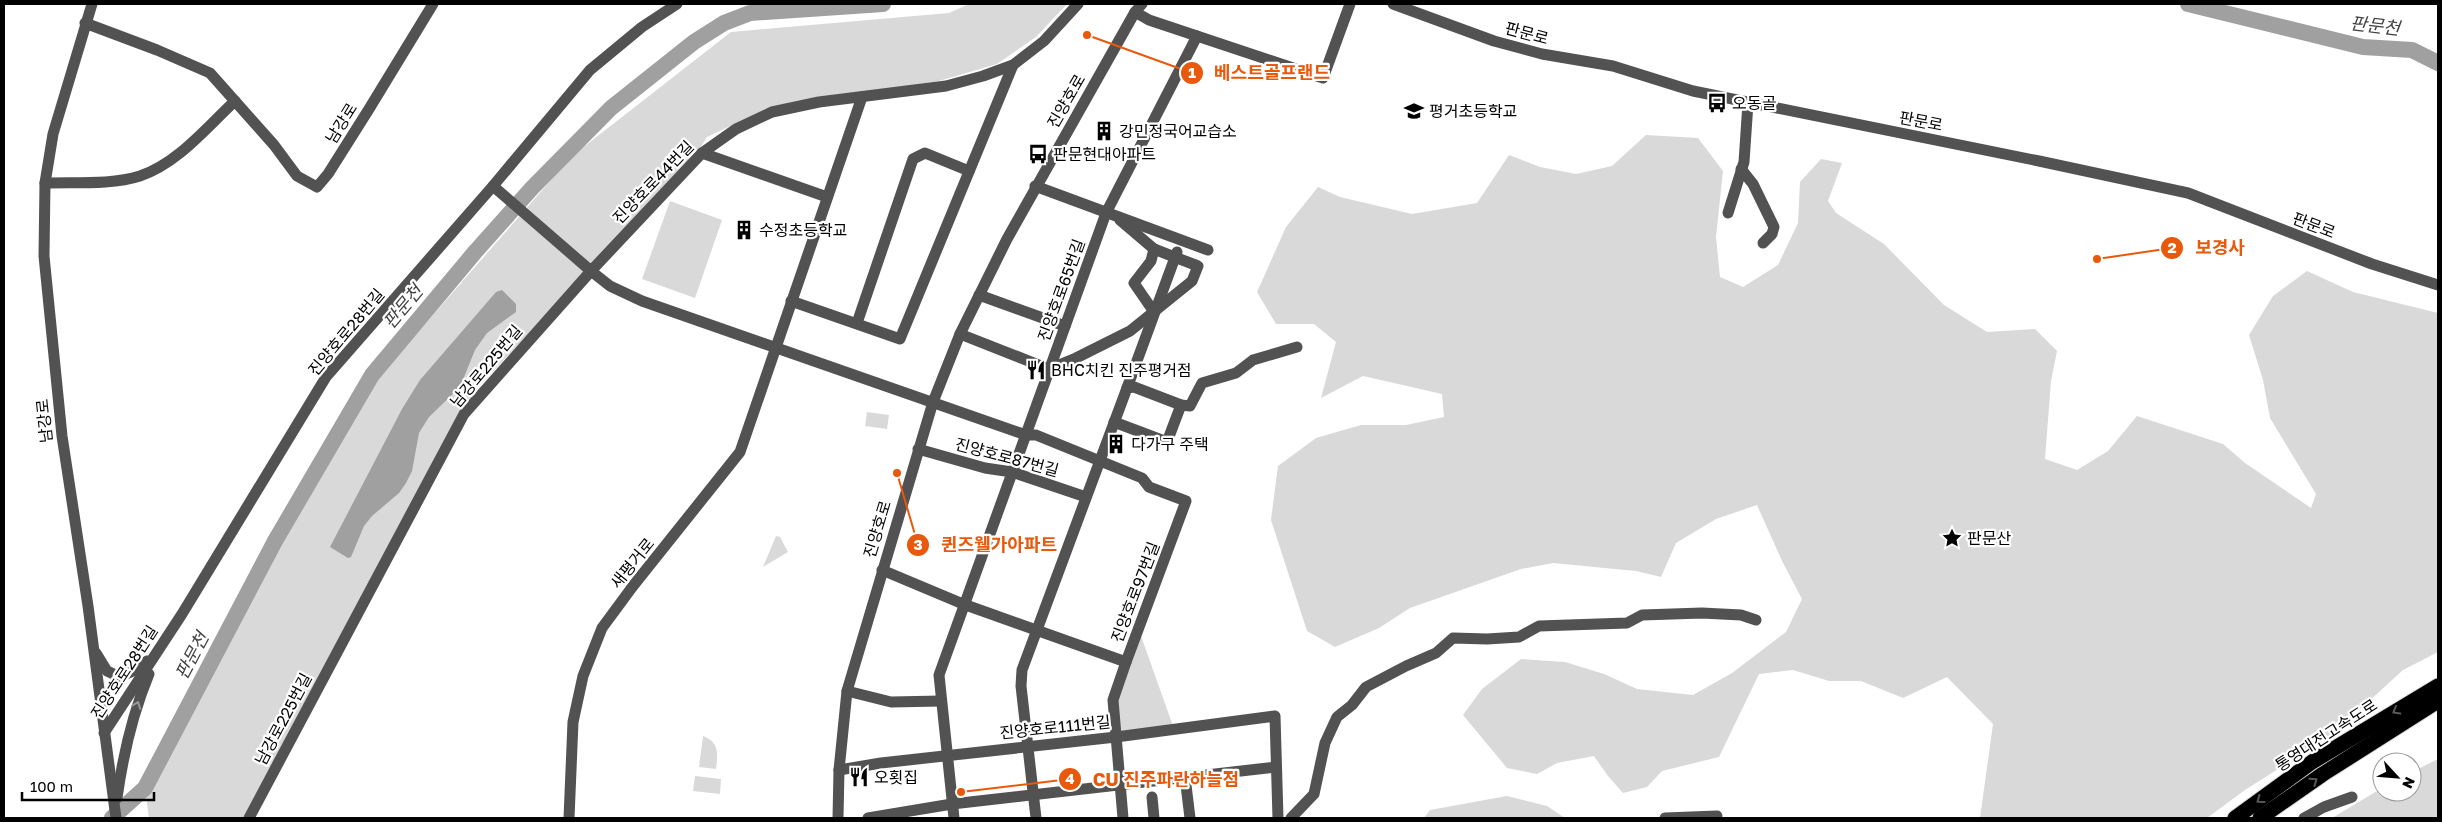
<svg xmlns="http://www.w3.org/2000/svg" width="2442" height="822" viewBox="0 0 2442 822" font-family="'Golos Text','Noto Sans KR',sans-serif">
	<rect width="100%" height="100%" fill="#fff"/>
	<g fill="#d9d9d9">
		<path d="M969,4H1067L1036,37L997,64L939,81L771,107L707,137L698,151L474,392L445,441L245,818H149L145,788L356,403L572,156L731,32L949,13Z"/>
		<path d="M1646,135L1698,138L1723,171L1716,237L1720,277L1743,287L1778,265L1798,223L1800,182L1821,159L1842,163L1828,201L1836,213L1884,244L1944,305L1987,332L2035,329L2057,351L2051,381L2045,459L2077,470L2108,451L2137,416L2223,444L2245,463L2311,508L2316,494L2270,418L2263,380L2249,335L2273,296L2307,271L2353,292L2438,313V652L2403,670L2332,735L2245,790L2207,818H1980L1993,724L1947,677L1903,698L1861,681H1829L1793,670L1759,674L1719,757L1662,771L1647,787L1623,793L1608,776L1594,756L1557,763L1537,774L1507,768L1463,715L1482,689L1521,659L1565,662L1604,674L1637,689L1693,695L1732,673L1786,632L1802,599L1782,561L1757,505L1716,519L1676,543L1661,577L1636,571L1553,563L1521,569L1410,608L1379,628L1335,647L1307,631L1271,520L1278,466L1316,438L1361,425H1406L1444,417L1442,394L1363,376L1321,398L1336,342L1314,324H1276L1257,292L1286,227L1318,187L1340,197L1412,214L1477,203L1509,155L1540,167L1576,174L1612,166Z"/>
		<path d="M670,201L722,220L695,298L642,279Z"/>
		<path d="M867,412L889,415L887,429L865,426Z"/>
		<path d="M776,536L780,537L788,552L763,567Z"/>
		<path d="M1141,636L1173,726L1120,732L1116,700Z"/>
		<path d="M703,736C719,742 718,753 716,769L699,767Z"/>
		<path d="M2438,759V818H2332L2382,788V792H2412V772Z"/>
		<path d="M695,776L721,779L720,794L693,791Z"/>
		<path d="M1507,796L1547,806L1565,818H1424L1430,810Z"/>
	</g>
	<path fill="#a0a0a0" d="M502,290L516,304V312L487,333L475,350L460,387L429,417L419,433L412,471L406,483L399,493L372,516L364,526L351,557L348,558L330,547L402,409L420,380L496,292Z"/>
	<g fill="none" stroke-linecap="round" stroke-linejoin="round">
		<g stroke="#a0a0a0" stroke-width="16">
			<path d="M2188,4L2363,47L2412,50L2438,63"/>
			<path d="M112,818L145,788L275,541L372,375L475,252L532,188L611,108L694,42L724,23L750,13L883,4"/>
		</g>
		<defs>
			<g id="highway">
				<path d="M2235,818L2312,762L2438,686"/>
				<path d="M2260,818L2323,774L2438,701"/>
			</g>
		</defs>
		<use href="#highway" stroke="#dbdbdb" stroke-width="17"/>
		<g stroke="#525252" stroke-width="11">
			<path d="M92,4L53,134L45,183L44,256L62,436L88,606L116,818"/>
			<path d="M1393,4L1494,41L1542,54L1613,66L1693,91L2039,161L2188,193L2372,264L2438,285"/>
			<path d="M1135,12L1149,20L1323,78L1350,4"/>
			<path d="M85,23L157,50L210,73L274,145L297,176L317,187L328,174L369,109L433,4"/>
			<path d="M702,153L827,197"/>
			<path d="M1741,169L1753,184L1774,227L1772,234L1763,243"/>
			<path d="M45,183C74,182 112,185 140,176C178,163 206,128 235,101"/>
			<path d="M493,186L591,271L702,153L736,129L772,112L819,102L946,86L983,76L1013,65L1044,41L1078,4"/>
			<path d="M1035,186L1208,250"/>
			<path d="M1728,213L1744,162L1748,103"/>
			<path d="M1120,220L1154,249L1151,261L1134,283L1154,312"/>
			<path d="M979,295L1065,326"/>
			<path d="M791,301L900,339L1013,65"/>
			<path d="M857,323L913,159L925,153L969,171"/>
			<path d="M960,334L1049,369L1076,358L1130,331L1192,281L1198,266L1154,249"/>
			<path d="M1127,388L1177,252"/>
			<path d="M1114,422L1167,442L1181,405"/>
			<path d="M918,449L985,468L1012,472L1086,497"/>
			<path d="M96,653L107,671L120,677L137,669L147,661"/>
			<path d="M847,691L891,702L941,701"/>
			<path d="M104,733L182,614L326,377L493,186L590,70L642,27L677,4"/>
			<path d="M839,770L881,763L1116,737L1275,716L1278,818"/>
			<path d="M1185,777L1190,818"/>
			<path d="M1152,797L1154,818"/>
			<path d="M117,798C123,755 132,715 149,674"/>
			<path d="M249,818L464,414L591,271L610,286L642,301L1026,435H1036L1142,478L1149,487L1186,501L1126,662L963,604L882,570"/>
			<path d="M569,818L573,722L583,676L602,628L633,586L740,452L862,97"/>
			<path d="M838,818L839,770L847,691L933,402L960,334L1007,239L1135,12L1142,4"/>
			<path d="M868,818L952,804L1276,767"/>
			<path d="M954,818L939,675L1106,213L1197,36"/>
			<path d="M1036,818L1021,686L1022,670L1127,388L1134,387L1181,405L1190,406L1202,383L1236,373L1253,360L1297,347"/>
			<path d="M1123,818L1113,700L1126,662"/>
			<path d="M1291,818L1314,794L1325,743L1337,717L1352,705L1366,687L1406,666L1436,653L1453,638L1487,639L1519,637L1539,626L1627,623L1642,615L1702,613L1741,615L1756,620"/>
			<path d="M1665,818L1717,816"/>
			<path d="M2304,818L2324,807L2352,797"/>
		</g>
		<use href="#highway" stroke="#000" stroke-width="15"/>
	</g>
	<defs><path id="oneway-chevron" d="M-2-3.5L2.5 0L-2 3.5" fill="none" stroke-width="1.6" stroke-linecap="round" stroke-linejoin="round" transform="scale(1.25)"/></defs>
	<use stroke="#979797" href="#oneway-chevron" transform="translate(137 705) rotate(-69)"/>
	<g stroke="#595959">
		<use href="#oneway-chevron" transform="translate(2396 711) rotate(150)"/>
		<use href="#oneway-chevron" transform="translate(2314 781) rotate(-35)"/>
		<use href="#oneway-chevron" transform="translate(2260 800) rotate(144)"/>
	</g>
	<defs>
		<symbol id="bus-bare" viewBox="-9 -9 18 18"><path d="M-5-6H5V4H4V6H2V4H-2V6H-4V4H-5ZM-3.5-4V0h7V-4ZM-3.5 1.2v1.5H-2V1.2ZM2 1.2v1.5H3.5V1.2Z" fill="#000" stroke="#fff" stroke-width="2.5" paint-order="stroke"/></symbol>
		<symbol id="school-bare" viewBox="-9 -9 18 18"><path d="M0-5L7-2L0 1L-7-2ZM-4 1L0 2.5L4 1V4Q0 6-4 4Z" fill="#000" stroke="#fff" stroke-width="2.5" paint-order="stroke"/></symbol>
		<symbol id="building-bare" viewBox="-9 -9 18 18"><path d="M-4-6H4V6H1V3H-1V6H-4ZM-2.5-4.3h1.7v1.8h-1.7ZM.8-4.3h1.7v1.8H.8ZM-2.5-1h1.7V.8h-1.7ZM.8-1h1.7V.8H.8Z" fill="#000" stroke="#fff" stroke-width="2.5" paint-order="stroke"/></symbol>
		<symbol id="restaurant-bare" viewBox="-9 -9 18 18"><path d="M-5-6h1v4h1v-4h1v4h1v-4h1v5L-1.5 .5V6h-2V.5L-5-1ZM5-6V6H3V1.5H1.5Q1.5-4 5-6Z" fill="#000" stroke="#fff" stroke-width="2.5" paint-order="stroke"/></symbol>
		<symbol id="sight-bare" viewBox="-9 -9 18 18"><path d="M0-6L1.8-2.2L6-1.7L2.9 1.2L3.7 5.4L0 3.3L-3.7 5.4L-2.9 1.2L-6-1.7L-1.8-2.2Z" fill="#000" stroke="#fff" stroke-width="2.5" paint-order="stroke"/></symbol>
	</defs>
	<g fill-rule="evenodd">
		<use href="#bus-bare" x="1703" y="89" width="28" height="28"/>
		<use href="#school-bare" x="1400" y="97" width="28" height="28"/>
		<use href="#building-bare" x="1090" y="117" width="28" height="28"/>
		<use href="#bus-bare" x="1024" y="140" width="28" height="28"/>
		<use href="#building-bare" x="730" y="216" width="28" height="28"/>
		<use href="#restaurant-bare" x="1022" y="356" width="28" height="28"/>
		<use href="#building-bare" x="1102" y="430" width="28" height="28"/>
		<use href="#sight-bare" x="1938" y="524" width="28" height="28"/>
		<use href="#restaurant-bare" x="845" y="763" width="28" height="28"/>
	</g>
	<g text-anchor="middle" stroke-width="4.5" stroke-linejoin="round" paint-order="stroke">
		<g font-size="16" fill="#000" stroke="#fff">
			<text transform="translate(1527 33) rotate(15)" y="6">판문로</text>
			<text transform="translate(1066 101) rotate(-60)" y="6">진양호로</text>
			<text transform="translate(1921 121) rotate(11)" y="6">판문로</text>
			<text transform="translate(341 123) rotate(-58)" y="6">남강로</text>
			<text transform="translate(653 182) rotate(-46)" y="6">진양호로44번길</text>
			<text transform="translate(2314 225) rotate(21)" y="6">판문로</text>
			<text transform="translate(1061 290) rotate(-70)" y="6">진양호로65번길</text>
			<text transform="translate(346 332) rotate(-50)" y="6">진양호로28번길</text>
			<text transform="translate(486 366) rotate(-50)" y="6">남강로225번길</text>
			<text transform="translate(44 421) rotate(-96)" y="6">남강로</text>
			<text transform="translate(1007 457) rotate(15)" y="6">진양호로87번길</text>
			<text transform="translate(877 529) rotate(-73)" y="6">진양호로</text>
			<text transform="translate(632 563) rotate(-51)" y="6">새평거로</text>
			<text transform="translate(1135 592) rotate(-69)" y="6">진양호로97번길</text>
			<text transform="translate(124 672) rotate(-57)" y="6">진양호로28번길</text>
			<text transform="translate(283 719) rotate(-62)" y="6">남강로225번길</text>
			<text transform="translate(1055 727) rotate(-6)" y="6">진양호로111번길</text>
			<text transform="translate(2326 735) rotate(-33)" y="6">통영대전고속도로</text>
		</g>
		<g font-size="16" fill="#000" stroke="#fff" text-anchor="start">
			<text x="1732" y="109">오동골</text>
			<text x="1429" y="117">평거초등학교</text>
			<text x="1119" y="137">강민정국어교습소</text>
			<text x="1053" y="160">판문현대아파트</text>
			<text x="759" y="236">수정초등학교</text>
			<text x="1051" y="376">BHC치킨 진주평거점</text>
			<text x="1131" y="450">다가구 주택</text>
			<text x="1967" y="544">판문산</text>
			<text x="874" y="783">오횟집</text>
		</g>
		<g font-size="18" font-style="italic" fill="#414141" stroke="#fff">
			<text transform="translate(2375 26) rotate(7)" y="6">판문천</text>
			<text transform="translate(403 307) rotate(-50)" y="6">판문천</text>
			<text transform="translate(192 656) rotate(-62)" y="6">판문천</text>
		</g>
	</g>
	<path fill="none" stroke="#e8590c" stroke-width="2" d="M1087 35L1192 73M2097 259L2172 248M897 473L918 545M961 792L1070 779"/>
	<g fill="#e8590c" stroke="#fff" stroke-width="2">
		<circle cx="1087" cy="35" r="5"/>
		<circle cx="2097" cy="259" r="5"/>
		<circle cx="897" cy="473" r="5"/>
		<circle cx="961" cy="792" r="5"/>
		<circle cx="1192" cy="73" r="12"/>
		<circle cx="2172" cy="248" r="12"/>
		<circle cx="918" cy="545" r="12"/>
		<circle cx="1070" cy="779" r="12"/>
	</g>
	<g font-size="15" text-anchor="middle" font-weight="bold" fill="#fff">
		<text x="1192" y="78">1</text>
		<text x="2172" y="253">2</text>
		<text x="918" y="550">3</text>
		<text x="1070" y="784">4</text>
	</g>
	<g font-size="18" text-anchor="middle" font-weight="bold" fill="#e8590c" stroke="#fff" stroke-width="4.5" stroke-linejoin="round" paint-order="stroke">
		<text x="1272" y="79">베스트골프랜드</text>
		<text x="2220" y="254">보경사</text>
		<text x="999" y="551">퀸즈웰가아파트</text>
		<text x="1166" y="786">CU 진주파란하늘점</text>
	</g>
	<rect width="2442" height="822" fill="none" stroke="#000000" stroke-width="10"/>
	<g transform="translate(2397 777) rotate(116)"><circle r="24" fill="#ffffff" stroke="#999999"/>
	<path d="M0-4L9 19L0 12L-9 19Z" fill="#000000"/>
	<text y="-8" font-size="14" font-weight="bold" text-anchor="middle" fill="#000000">N</text>
	</g>
	<path d="M22 792v8h132v-8" fill="none" stroke="#000000" stroke-width="2.5"/>
	<text x="30" y="792" font-size="15" fill="#000000" stroke="#ffffff" stroke-width="4" paint-order="stroke">100 m</text>
</svg>
